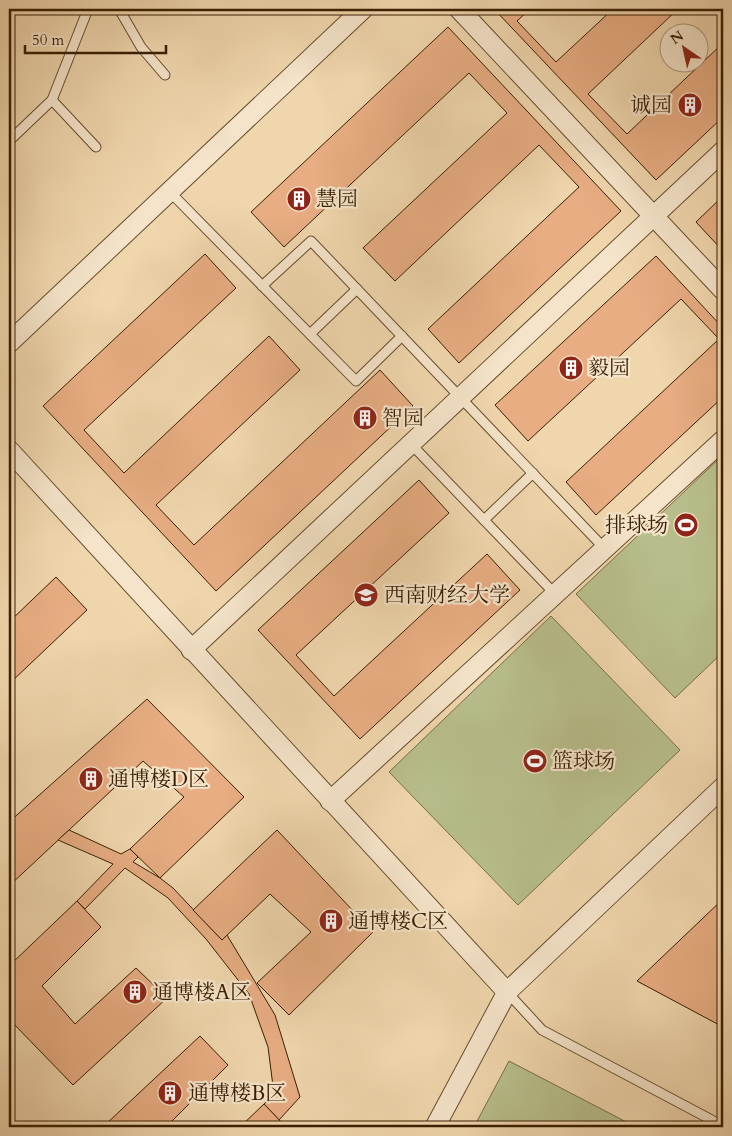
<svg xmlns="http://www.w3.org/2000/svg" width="732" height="1136" viewBox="0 0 732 1136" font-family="Cardo,'Noto Serif SC',serif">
	<rect width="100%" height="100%" fill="#f0d6ad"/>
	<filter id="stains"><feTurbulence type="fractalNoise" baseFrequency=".004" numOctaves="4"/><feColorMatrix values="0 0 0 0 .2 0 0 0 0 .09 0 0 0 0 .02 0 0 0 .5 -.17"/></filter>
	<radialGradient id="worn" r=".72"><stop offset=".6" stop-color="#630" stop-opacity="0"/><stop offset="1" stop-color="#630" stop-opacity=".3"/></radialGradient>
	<g fill="#b7be8b" stroke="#786e46">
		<path d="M723,455V652L675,698L576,594Z"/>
		<path d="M551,616L680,750L518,905L389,772Z"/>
		<path d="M509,1061L636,1127H474Z"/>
	</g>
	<g fill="#e8ad83" stroke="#391f02">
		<path d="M494,9H530L517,21L556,62L613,9H678L588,94L627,134L723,43V117L656,180Z"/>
		<path d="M448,27L621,211L459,363L428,329L579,187L539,145L395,281L363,248L507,113L469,73L284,247L251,212Z"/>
		<path d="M723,196V251L696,222Z"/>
		<path d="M205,254L236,288L84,430L124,473L269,336L300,370L156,505L194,545L380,370L413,406L216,591L43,406Z"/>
		<path d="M656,256L723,328V397L596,515L566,482L719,339L681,299L528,441L495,405Z"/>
		<path d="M419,480L449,513L296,655L334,696L487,554L520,590L360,739L258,630Z"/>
		<path d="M56,577L87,610L9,684V622Z"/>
		<path d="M147,699L244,797L160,878L130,849L184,797L143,761L9,886V822Z"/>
		<path d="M69,830L121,854L130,849L138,857L133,862L160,878L173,888L222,940L227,935L275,1015L300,1097L279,1120L264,1104L274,1094L268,1047L249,994L206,939L168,898L125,868L85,909L77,901L113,864L58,840Z"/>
		<path d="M277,830L373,932L289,1015L257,983L311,932L270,894L222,940L193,910Z"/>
		<path d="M723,899V979L719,986L723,988V1027L637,981Z"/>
		<path d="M77,901L101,927L42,986L75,1024L136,968L167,998L73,1085L9,1019V966Z"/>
		<path d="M200,1036L228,1065L172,1121L177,1127H109L106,1124Z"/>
		<path d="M264,1104L286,1127H240Z"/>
	</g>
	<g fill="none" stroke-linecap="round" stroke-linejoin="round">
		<defs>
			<g id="service">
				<path d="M119,9L141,47L165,75"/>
				<path d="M52,100L96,147"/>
				<path d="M9,141L52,100L88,9"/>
				<path d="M169,191L356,381L402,336"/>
				<path d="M262,286L311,241L605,549"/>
				<path d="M310,334L357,289"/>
				<path d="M411,444L555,594"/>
				<path d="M484,520L533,473"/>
				<path d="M507,992L542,1030L723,1126"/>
			</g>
			<g id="minor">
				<path d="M459,9L723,290"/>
				<path d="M9,343L363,9"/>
				<path d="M9,450L507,992"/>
				<path d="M191,650L723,151"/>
				<path d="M330,801L723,440"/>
				<path d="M435,1127L507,992L723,787"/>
			</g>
		</defs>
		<use href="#service" stroke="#674d2d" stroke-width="11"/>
		<use href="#minor" stroke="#674d2d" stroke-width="21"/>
		<use href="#service" stroke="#f5e4ca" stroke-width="9"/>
		<use href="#minor" stroke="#f5e4ca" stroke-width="19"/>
	</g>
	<defs>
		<symbol id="building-disc" viewBox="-11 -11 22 22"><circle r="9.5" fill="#8f2418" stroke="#f5e4ca"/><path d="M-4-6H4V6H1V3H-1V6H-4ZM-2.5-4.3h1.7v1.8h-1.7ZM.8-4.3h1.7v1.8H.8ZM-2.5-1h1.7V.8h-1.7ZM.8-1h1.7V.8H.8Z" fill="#fff"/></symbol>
		<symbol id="stadium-disc" viewBox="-11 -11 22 22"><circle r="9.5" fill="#8f2418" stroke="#f5e4ca"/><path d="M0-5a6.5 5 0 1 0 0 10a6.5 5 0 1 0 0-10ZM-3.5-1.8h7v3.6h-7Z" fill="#fff"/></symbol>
		<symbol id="university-disc" viewBox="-11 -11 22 22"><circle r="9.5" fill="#8f2418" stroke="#f5e4ca"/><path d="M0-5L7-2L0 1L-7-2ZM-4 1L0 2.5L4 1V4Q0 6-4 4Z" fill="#fff"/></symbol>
	</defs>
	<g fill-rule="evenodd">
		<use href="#building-disc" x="676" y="91" width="28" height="28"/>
		<use href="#building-disc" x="285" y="185" width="28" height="28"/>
		<use href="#building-disc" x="557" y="354" width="28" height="28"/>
		<use href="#building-disc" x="351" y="404" width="28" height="28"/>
		<use href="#stadium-disc" x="672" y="511" width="28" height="28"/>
		<use href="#university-disc" x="352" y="581" width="28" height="28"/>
		<use href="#stadium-disc" x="521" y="747" width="28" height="28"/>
		<use href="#building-disc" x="77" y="765" width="28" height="28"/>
		<use href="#building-disc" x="317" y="907" width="28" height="28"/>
		<use href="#building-disc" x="121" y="978" width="28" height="28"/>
		<use href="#building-disc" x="156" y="1079" width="28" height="28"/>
	</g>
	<g text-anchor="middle" stroke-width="4.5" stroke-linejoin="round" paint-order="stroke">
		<g font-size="21" fill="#391f02" stroke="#f5e4ca" text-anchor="start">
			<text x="672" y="112" text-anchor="end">诚园</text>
			<text x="316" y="206">慧园</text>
			<text x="588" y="375">毅园</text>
			<text x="382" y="425">智园</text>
			<text x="668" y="532" text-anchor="end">排球场</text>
			<text x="384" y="602">西南财经大学</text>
			<text x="552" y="768">篮球场</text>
			<text x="108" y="786">通博楼D区</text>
			<text x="348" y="928">通博楼C区</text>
			<text x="152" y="999">通博楼A区</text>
			<text x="188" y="1100">通博楼B区</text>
		</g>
	</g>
	<rect width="732" height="1136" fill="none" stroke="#f0d6ad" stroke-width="30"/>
	<rect x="10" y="10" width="712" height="1116" fill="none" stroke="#391f02" stroke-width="2.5"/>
	<rect x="15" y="15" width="702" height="1106" fill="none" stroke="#391f02"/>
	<g transform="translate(684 48) rotate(326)"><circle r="24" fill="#f5e4ca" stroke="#aa957a"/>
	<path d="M0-4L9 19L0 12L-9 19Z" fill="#8f2418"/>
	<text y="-8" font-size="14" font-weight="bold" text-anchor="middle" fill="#391f02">N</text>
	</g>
	<path d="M25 45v8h141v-8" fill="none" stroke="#391f02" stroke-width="2.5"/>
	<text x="32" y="45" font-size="15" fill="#391f02" stroke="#f5e4ca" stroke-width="4" paint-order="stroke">50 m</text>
	<rect width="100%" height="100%" filter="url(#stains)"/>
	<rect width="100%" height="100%" fill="url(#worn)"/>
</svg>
